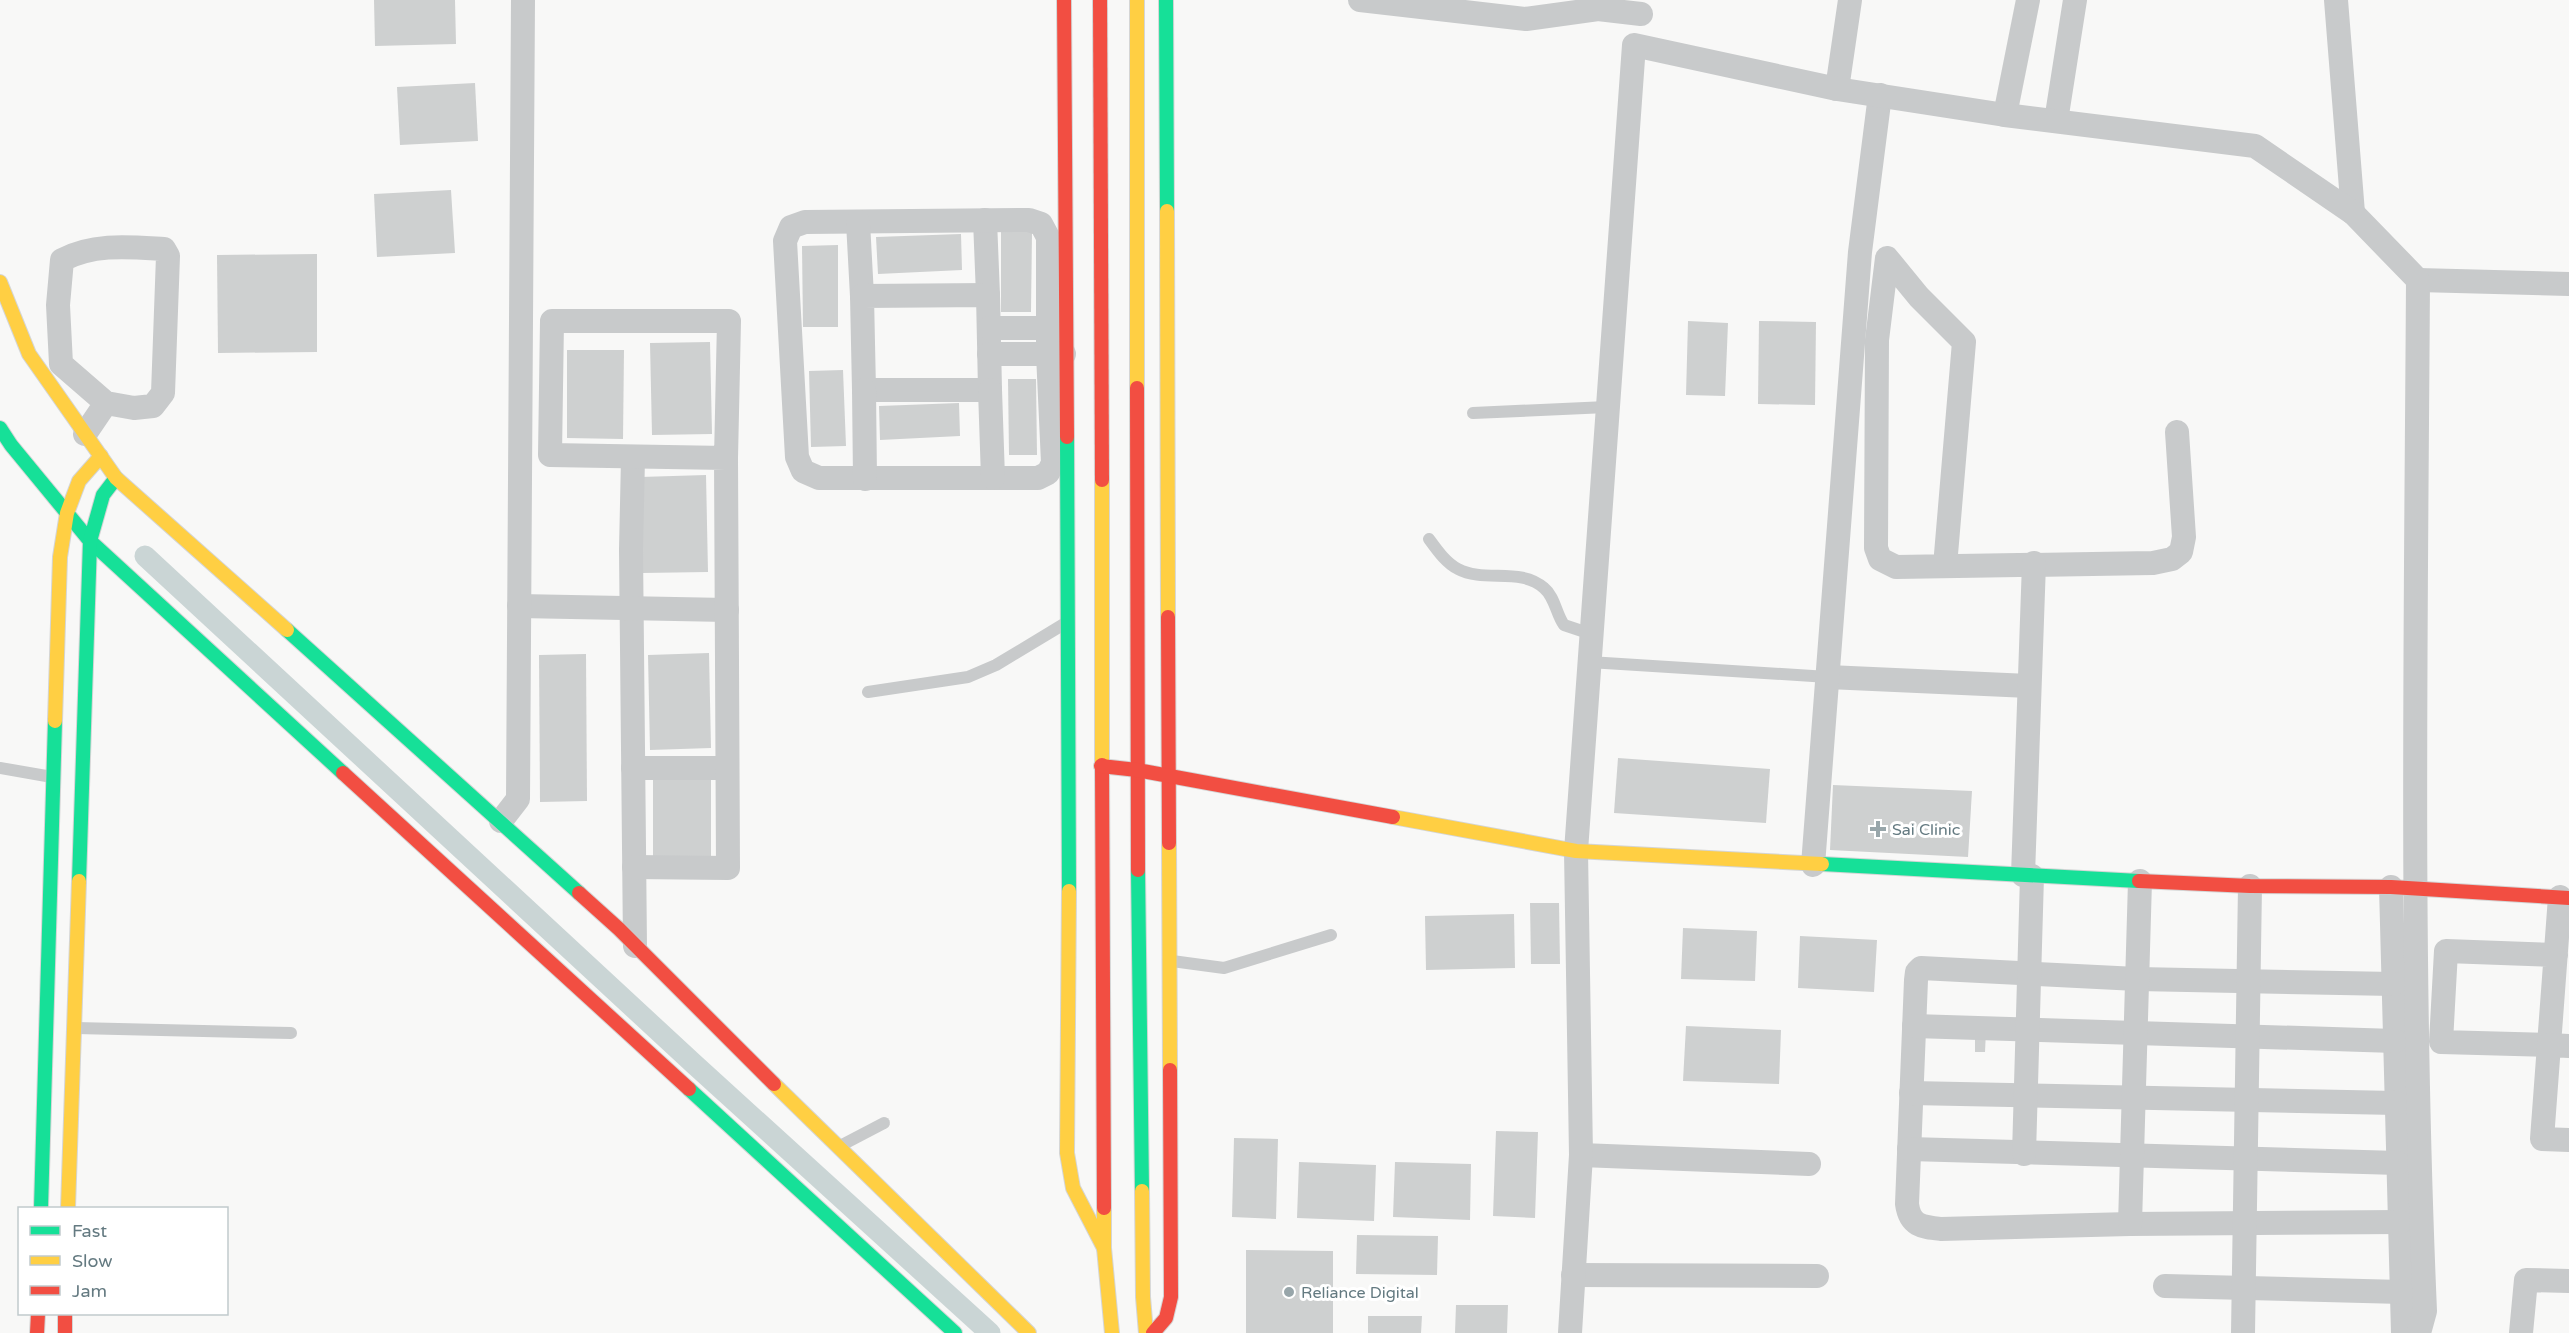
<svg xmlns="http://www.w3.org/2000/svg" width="2569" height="1333" viewBox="0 0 2569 1333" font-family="'Varela Round',sans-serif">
	<rect width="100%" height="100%" fill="#f8f8f7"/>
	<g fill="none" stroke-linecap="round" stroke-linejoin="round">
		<path stroke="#cad5d5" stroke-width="21" d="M145,556L694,1064L990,1333"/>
	</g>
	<g fill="#ced0d0">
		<path d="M374,0H455L456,44L375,46Z"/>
		<path d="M475,83L478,141L400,145L397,87Z"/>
		<path d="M451,190L455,253L377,257L374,194Z"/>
		<path d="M1001,232H1032L1031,312H1001Z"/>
		<path d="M961,234L962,270L878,274L876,237Z"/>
		<path d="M838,245V327H803L802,246Z"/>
		<path d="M317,254V352L218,353L217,255Z"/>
		<path d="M1688,321L1728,323L1725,396L1686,395Z"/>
		<path d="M1759,321L1816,322L1815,405L1758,404Z"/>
		<path d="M710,342L712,434L652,435L650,343Z"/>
		<path d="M567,350H624L623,439L567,438Z"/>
		<path d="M843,370L846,446L811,447L809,371Z"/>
		<path d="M1008,379H1036L1037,455H1009Z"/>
		<path d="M959,403L960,436L880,440L879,406Z"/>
		<path d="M706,475L708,572L642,573L640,477Z"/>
		<path d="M709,653L711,748L650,750L648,655Z"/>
		<path d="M586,654L587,801L540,802L539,655Z"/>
		<path d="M1618,758L1770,769L1766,823L1614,813Z"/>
		<path d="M653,771H711V857L653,858Z"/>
		<path d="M1833,785L1972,791L1968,857L1830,850Z"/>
		<path d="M1530,903H1559L1560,964H1531Z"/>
		<path d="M1514,914L1515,968L1426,970L1425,916Z"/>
		<path d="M1683,928L1757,931L1755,981L1681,979Z"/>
		<path d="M1800,936L1877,940L1874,992L1798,988Z"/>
		<path d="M1686,1026L1781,1030L1779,1084L1683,1081Z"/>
		<path d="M1975,1030L1986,1031L1985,1052H1975Z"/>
		<path d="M1496,1131L1538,1132L1535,1218L1493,1216Z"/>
		<path d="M1234,1138L1278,1139L1276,1219L1232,1217Z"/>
		<path d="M1299,1162L1376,1165L1374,1221L1297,1218Z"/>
		<path d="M1395,1162L1471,1164L1470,1220L1393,1217Z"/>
		<path d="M1357,1235L1438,1236L1437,1275L1356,1274Z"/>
		<path d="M1246,1250L1333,1251V1333H1246Z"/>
		<path d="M1456,1305H1508L1507,1333H1455Z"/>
		<path d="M1368,1316H1422L1421,1333H1368Z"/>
	</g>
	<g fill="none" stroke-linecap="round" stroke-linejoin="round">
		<defs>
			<g id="fast">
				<path d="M1166,0L1167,211"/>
				<path d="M0,428L11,445L90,541L343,773"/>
				<path d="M1067,437L1069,891"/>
				<path d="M287,630L579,893"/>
				<path d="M1822,864L2139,881"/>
				<path d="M1138,870L1142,1191"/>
				<path d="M79,881L90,541L103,495L116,478"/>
				<path d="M689,1089L955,1333"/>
				<path d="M41,1208L55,721"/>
			</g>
			<g id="slow">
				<path d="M1137,0V388"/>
				<path d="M1167,211L1168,617"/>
				<path d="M0,282L29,354L116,478L287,630"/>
				<path d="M1102,480V765"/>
				<path d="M55,721L60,557L67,513L79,481L101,456"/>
				<path d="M1393,817L1576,851L1822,864"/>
				<path d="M1169,843L1170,1070"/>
				<path d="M1069,891L1067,1153L1073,1188L1104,1248"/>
				<path d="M774,1084L1029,1333"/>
				<path d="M1142,1191L1143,1297L1146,1333"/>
				<path d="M68,1208L79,881"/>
				<path d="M1104,1208V1248L1112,1333"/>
			</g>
			<g id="jam">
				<path d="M1064,0L1067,437"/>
				<path d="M1100,0L1102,480"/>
				<path d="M1137,388L1138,870"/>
				<path d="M1168,617L1169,843"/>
				<path d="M1102,765L1104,1208"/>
				<path d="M1101,766L1137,770L1393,817"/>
				<path d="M343,773L689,1089"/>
				<path d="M2139,881L2250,886L2391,887L2569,898"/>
				<path d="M579,893L619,929L774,1084"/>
				<path d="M65,1314V1333"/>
				<path d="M37,1333L38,1314"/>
				<path d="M1153,1333L1166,1318L1171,1297L1170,1070"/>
			</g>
		</defs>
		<use href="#fast" stroke="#d4d5d5" stroke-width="16"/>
		<use href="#slow" stroke="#d4d5d5" stroke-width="16"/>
		<use href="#jam" stroke="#d4d5d5" stroke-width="16"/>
		<g stroke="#c8cacb" stroke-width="12">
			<path d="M1473,413L1607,407"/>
			<path d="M1429,539C1437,550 1446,563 1458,569C1484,583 1521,567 1544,588C1555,597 1556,614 1564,625L1591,634"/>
			<path d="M1589,662L1828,677"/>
			<path d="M868,692L968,677L996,665L1064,624"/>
			<path d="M0,768L52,777"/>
			<path d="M1172,961L1224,968L1331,935"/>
			<path d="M76,1028L291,1033"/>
			<path d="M840,1146L884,1123"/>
		</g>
		<g stroke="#c8cacb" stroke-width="24">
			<path d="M1360,0L1526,19L1598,9L1641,14"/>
			<path d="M2336,0L2353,213"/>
			<path d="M1837,89L1850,0"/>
			<path d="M2005,115L2028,0"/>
			<path d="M2056,121L2075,0"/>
			<path d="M985,220L988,295"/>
			<path d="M1029,220L1041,224L1048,237V354L1053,463L1048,473L1038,478H819L803,471L797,457L785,241L791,227L805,222Z"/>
			<path d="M858,222L862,296"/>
			<path d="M2418,280L2569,284"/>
			<path d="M988,295L990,390H864L862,296Z"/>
			<path d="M989,328H1061"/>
			<path d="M989,354H1064"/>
			<path d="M864,390L865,479"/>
			<path d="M990,390L993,478"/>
			<path d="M85,434L106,403L61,364L58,305L62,260C94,243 130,247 164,249L168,256L163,393L153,406L134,408L106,403"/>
			<path d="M633,458L631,550L635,946"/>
			<path d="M1945,566L1964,342L1919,297L1887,258L1877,340L1876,548L1880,559L1896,567L2153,563L2172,559L2181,552L2184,537L2177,432"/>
			<path d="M519,606L727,610"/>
			<path d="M1828,677L2029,686"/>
			<path d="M633,768H727"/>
			<path d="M501,821L518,799L523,0"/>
			<path d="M1813,865L1860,252L1880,95"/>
			<path d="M634,867L728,868L726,458L550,455L552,321H729L726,458"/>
			<path d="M2023,875L2034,563"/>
			<path d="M2391,887L2403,1333"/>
			<path d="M2556,955L2446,951L2441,1042L2549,1045L2560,897"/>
			<path d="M2394,984L2137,979L1921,968L1917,972L1916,980L1907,1204C1910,1226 1922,1227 1941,1229L2130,1224L2400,1222"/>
			<path d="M1914,1026L2395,1041"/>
			<path d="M2569,1046L2549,1045L2542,1139L2569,1140"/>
			<path d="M1911,1093L2396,1103"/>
			<path d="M1909,1149L2398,1163"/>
			<path d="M2024,1154L2032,876"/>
			<path d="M1581,1155L1809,1164"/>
			<path d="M2130,1224L2140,881"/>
			<path d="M1573,1275L1817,1276"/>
			<path d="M2165,1286L2402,1292"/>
			<path d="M1570,1333L1581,1155L1576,851L1634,45L1837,89L2005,115L2255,146L2353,213L2418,280C2416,624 2410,967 2425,1311L2419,1333"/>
			<path d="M2243,1333L2250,886"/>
			<path d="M2521,1333L2526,1280L2569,1281"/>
		</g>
		<use href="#fast" stroke="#16e098" stroke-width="14"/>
		<use href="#slow" stroke="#ffcf43" stroke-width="14"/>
		<use href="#jam" stroke="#f24e42" stroke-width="14"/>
	</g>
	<g fill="#98a6aa" stroke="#fff" stroke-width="2">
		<path d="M1875 820h6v6h6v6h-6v6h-6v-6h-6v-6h6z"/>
		<circle cx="1289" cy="1292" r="6"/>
	</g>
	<g text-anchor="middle" stroke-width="6" stroke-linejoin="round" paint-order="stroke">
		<g font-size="16" fill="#647a81" stroke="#fff" text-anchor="start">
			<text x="1892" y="835">Sai Clinic</text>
			<text x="1301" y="1298">Reliance Digital</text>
		</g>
	</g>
	<rect x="18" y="1207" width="210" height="108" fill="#ffffff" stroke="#c1cacd" stroke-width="1.5"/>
	<rect x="30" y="1226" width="30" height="9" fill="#16e098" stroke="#c1cacd" stroke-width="1.5"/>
	<text x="72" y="1237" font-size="18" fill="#647a81">Fast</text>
	<rect x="30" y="1256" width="30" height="9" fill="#ffcf43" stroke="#c1cacd" stroke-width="1.5"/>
	<text x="72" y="1267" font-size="18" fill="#647a81">Slow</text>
	<rect x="30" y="1286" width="30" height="9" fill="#f24e42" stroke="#c1cacd" stroke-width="1.5"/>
	<text x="72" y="1297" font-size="18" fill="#647a81">Jam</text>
</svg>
